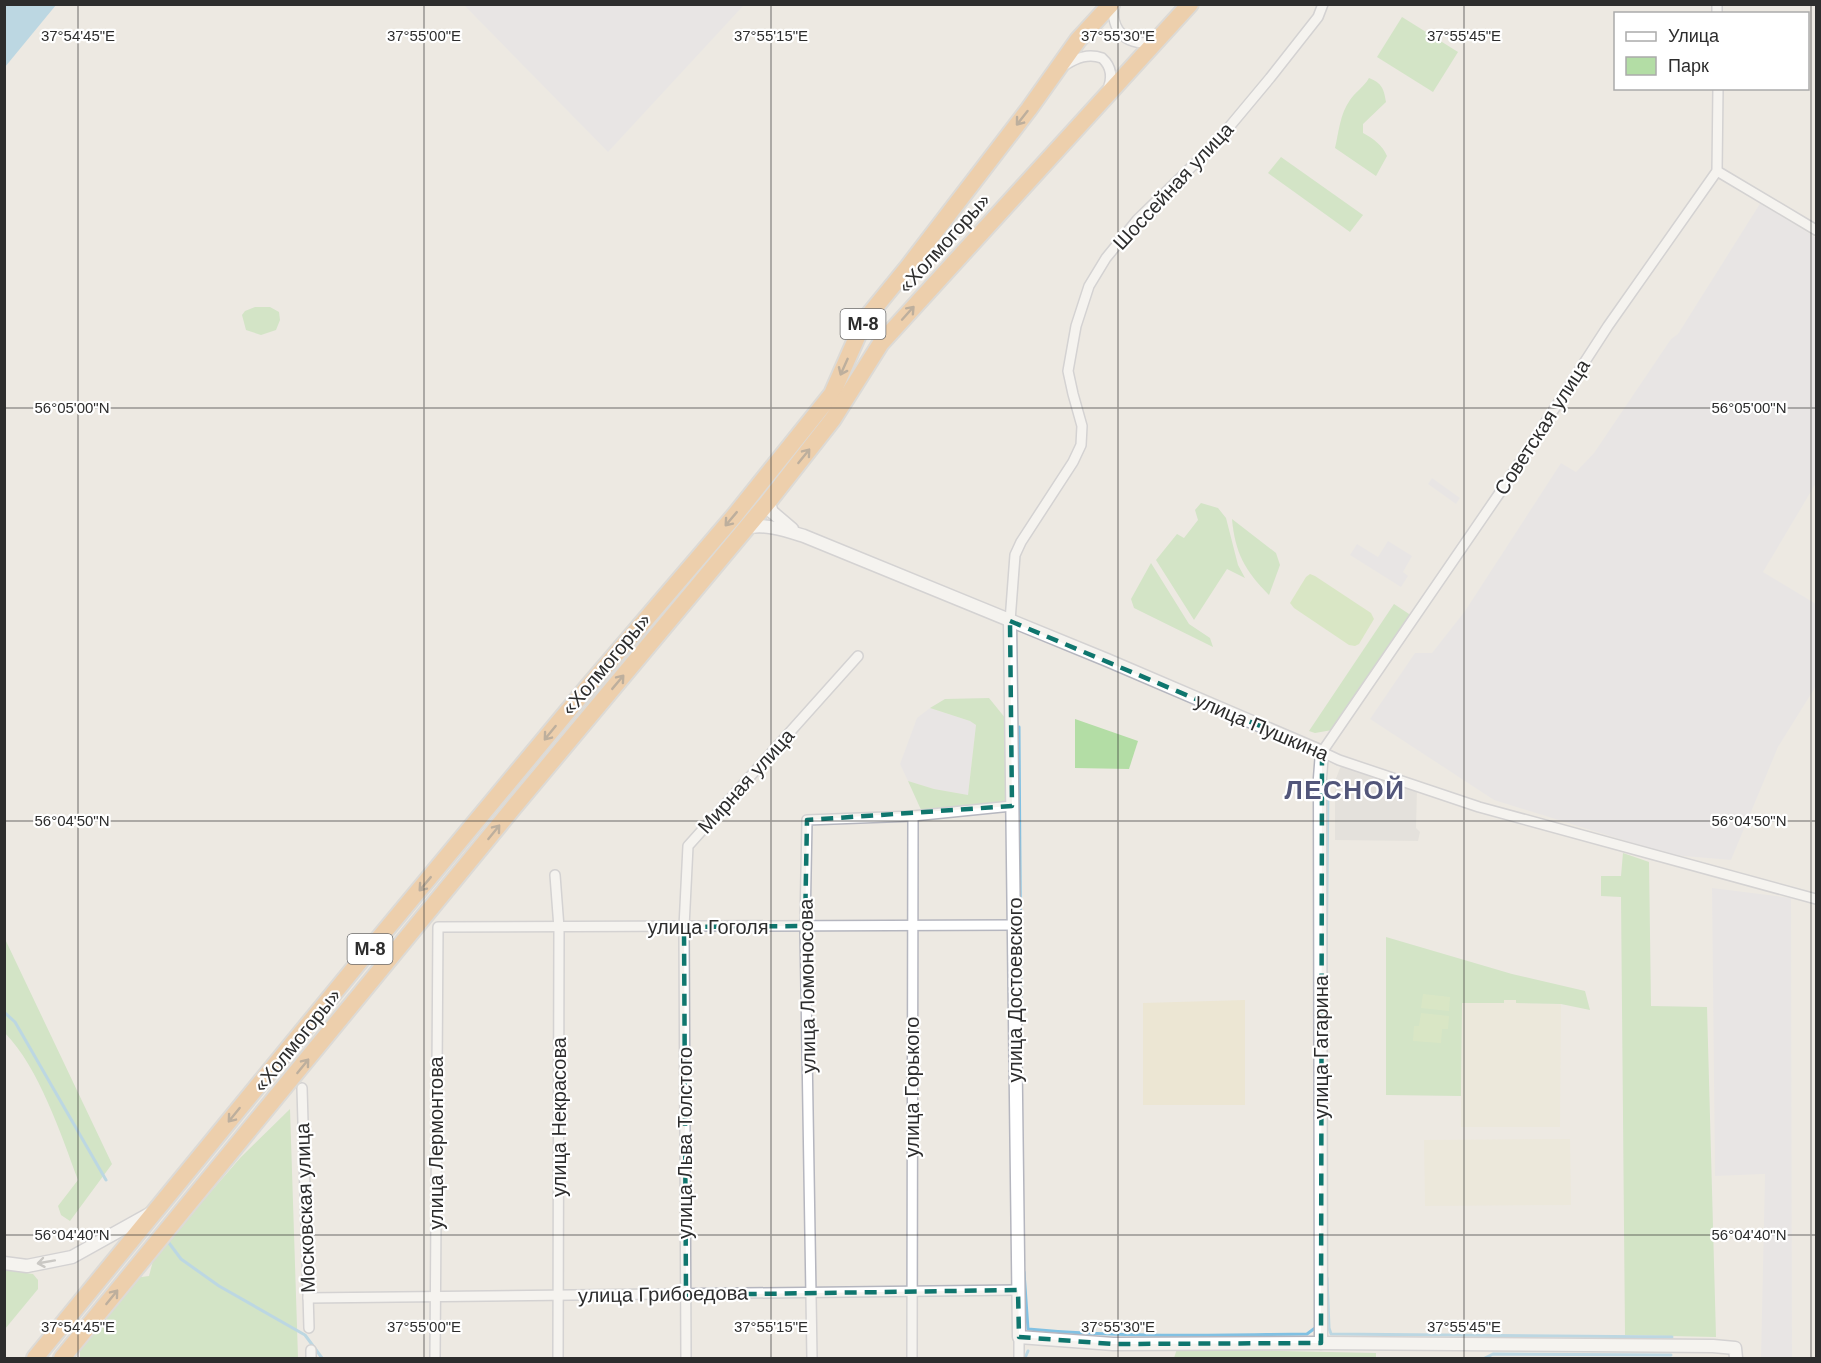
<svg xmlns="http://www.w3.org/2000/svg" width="1821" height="1363" viewBox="0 0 1821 1363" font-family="Arial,sans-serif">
	<rect width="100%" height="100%" fill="#ede9e2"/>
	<g fill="#e3e1e7">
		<path d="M464,5H744L608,152Z"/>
		<path d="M1761,202L1816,238V483L1763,572L1816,604V686L1778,747L1731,860L1671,855L1494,800L1370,719L1415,653H1432L1465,611L1561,463L1576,472L1594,453L1671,339L1678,334Z"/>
		<path d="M1432,478L1460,498L1456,504L1428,484Z"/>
		<path d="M1388,541L1412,556L1403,572L1408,576L1401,587L1350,555L1357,544L1378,557Z"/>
		<path d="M930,708L970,721L976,725L968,795L934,789L908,781L900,764L917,718Z"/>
		<path d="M1712,888L1791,898L1792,1358H1761L1765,1174L1715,1176Z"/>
	</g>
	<g fill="#ece6d3">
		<path d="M1245,1000V1105H1143V1003Z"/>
		<path d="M1504,1000H1516L1517,1003L1561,1004L1560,1127H1461L1462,1003H1503Z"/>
		<path d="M1570,1139L1571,1205L1425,1206L1424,1140Z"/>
	</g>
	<g fill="#b3dda5">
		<path d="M1402,17L1458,52L1433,92L1377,57Z"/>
		<path d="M1369,78C1382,83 1384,89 1386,102L1363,124V133C1374,139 1382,145 1387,156L1376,176L1335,148C1339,131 1340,114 1350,100C1355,92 1364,87 1369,78Z"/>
		<path d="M1281,157L1363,215L1350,232L1268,173Z"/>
		<path d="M255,307H270L279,312L280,320L276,330L261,335L246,330L242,315L245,311Z"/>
		<path d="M1201,503L1218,508L1226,518L1238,565L1245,578L1227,569L1194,620L1156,560L1177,534L1184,538L1198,520L1195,510Z"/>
		<path d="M1232,519L1276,553L1280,565L1269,595C1245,571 1235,553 1232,519Z"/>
		<path d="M1151,563L1189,624L1210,638L1213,647L1134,608L1131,599Z"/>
		<path d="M1394,604L1412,616L1332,730L1315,733L1309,731Z"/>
		<path d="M989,698L1006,719L1005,802L922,812L908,781L934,789L968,795L976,725L970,721L930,708L945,699Z"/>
		<path d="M1075,719L1138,741L1129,769L1075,768Z"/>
		<path d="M1623,853L1649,862L1651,1006L1707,1007L1716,1337L1625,1335L1621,897L1601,896V876H1621Z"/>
		<path d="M1386,937L1512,974L1585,991L1590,1010L1561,1004L1516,1003V1000H1504V1003H1462L1461,1096L1386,1095Z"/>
		<path d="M5,939L112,1164L70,1221L61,1215L58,1206L78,1180C61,1134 39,1068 5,1033Z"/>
		<path d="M290,1109L298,1358H80V1344L134,1278L149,1276L154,1257L241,1157Z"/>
		<path d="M5,1270L33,1274L38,1280V1289L5,1329Z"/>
		<path d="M1177,1349L1376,1353V1358H1174Z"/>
	</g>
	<g fill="#c2e3a2">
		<path d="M1310,574L1315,576L1371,613L1374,619L1359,644L1355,646L1349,645L1294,608L1290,603L1306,577Z"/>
		<path d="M1423,994L1450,997L1449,1011L1421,1008Z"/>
		<path d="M1421,1013L1449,1016L1448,1029H1442L1441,1043L1413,1041L1414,1026H1419Z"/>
	</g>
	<path fill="#dad8d4" d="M1342,763L1417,789L1416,828L1420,832L1418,841L1335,840V781Z"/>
	<path fill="#81c1e3" d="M5,4L56,5L5,67L4,5Z"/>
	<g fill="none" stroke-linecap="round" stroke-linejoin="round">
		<g stroke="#81c1e3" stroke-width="3">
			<path d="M1019,727L1021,1019"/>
			<path d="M1326,975L1328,788"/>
			<path d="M4,1012L15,1022L106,1180"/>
			<path d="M166,1239L181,1259L219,1286L305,1335L322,1358"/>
			<path d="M1024,1272L1028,1329C1121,1338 1214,1335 1307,1334L1315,1328"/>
			<path d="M1327,1278L1329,1328L1331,1334L1672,1337"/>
			<path d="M1025,1358L1028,1351"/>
			<path d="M1485,1358L1493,1354L1671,1355"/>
		</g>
		<defs>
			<g id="street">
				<path d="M1115,4C1108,30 1130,50 1155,40"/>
				<path d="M1717,4V14"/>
				<path d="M1065,65C1077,58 1088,53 1102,58C1112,67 1113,78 1107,91"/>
				<path d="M1718,88L1717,171L1608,326L1503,488L1322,752L1339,760L1479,807L1816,899"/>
				<path d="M1717,171L1816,230"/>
				<path d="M1010,621L1015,555L1021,542L1073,462L1081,445L1082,426L1073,394L1068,371L1076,326L1089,286L1106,258L1137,220L1215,144L1270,78L1318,17L1323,4"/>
				<path d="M555,875L559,928L558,1358"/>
				<path d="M302,1088L309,1328"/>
				<path d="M308,1298L1018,1290"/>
				<path d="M1019,1337V1358"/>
				<path d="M311,1350V1358"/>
				<path d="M435,1358L438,927L1015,925"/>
				<path d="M686,1358L684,927L688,846L858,656"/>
				<path d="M812,1358L805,926L807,820L913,816L1012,806"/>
				<path d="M912,1358L913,816"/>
			</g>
			<g id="secondary">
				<path d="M768,502L772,512L792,529"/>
				<path d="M745,528C765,523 785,530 804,536L1107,660L1322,752L1320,778L1321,1343"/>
				<path d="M1010,621L1019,1337L1113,1344L1321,1343L1713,1346L1735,1348L1736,1358"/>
				<path d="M4,1263L27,1266L72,1257L151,1213"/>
			</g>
			<g id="highway">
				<path d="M35,1358L365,955L587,688L735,515L832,394L864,321L908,267L1029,109L1078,40L1111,4"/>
				<path d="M62,1358L513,808L768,502L833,419L881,343L1190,4"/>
			</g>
		</defs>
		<use href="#street" stroke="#b5b6bf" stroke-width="12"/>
		<use href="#secondary" stroke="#b5b6bf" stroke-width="15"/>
		<use href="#highway" stroke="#c8c8c8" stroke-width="20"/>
		<use href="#street" stroke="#fff" stroke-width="9"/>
		<use href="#secondary" stroke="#fff" stroke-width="12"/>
		<use href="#highway" stroke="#eeaf6c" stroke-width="16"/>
	</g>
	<defs><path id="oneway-shaft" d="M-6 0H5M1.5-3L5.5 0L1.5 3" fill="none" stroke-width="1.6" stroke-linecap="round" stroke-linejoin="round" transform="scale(1.5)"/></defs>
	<g stroke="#846849">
		<use href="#oneway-shaft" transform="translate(1022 118) rotate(128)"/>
		<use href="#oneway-shaft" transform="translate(908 313) rotate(-48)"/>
		<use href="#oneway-shaft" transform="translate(844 367) rotate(114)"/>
		<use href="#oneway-shaft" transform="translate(804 456) rotate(-51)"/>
		<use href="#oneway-shaft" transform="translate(731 519) rotate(130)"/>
		<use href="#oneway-shaft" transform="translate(618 682) rotate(-50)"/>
		<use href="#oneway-shaft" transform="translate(550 733) rotate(129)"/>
		<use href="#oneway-shaft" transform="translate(494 832) rotate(-51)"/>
		<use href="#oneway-shaft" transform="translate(425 884) rotate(130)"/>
		<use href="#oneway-shaft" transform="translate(303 1066) rotate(-51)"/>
		<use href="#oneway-shaft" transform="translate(234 1115) rotate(129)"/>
		<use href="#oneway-shaft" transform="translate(112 1297) rotate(-51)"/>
	</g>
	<use stroke="#a0a0a0" href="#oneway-shaft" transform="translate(46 1262) rotate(170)"/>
	<path d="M0 0H1821V1363H0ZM1010,621L1322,752L1321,1343L1113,1344L1019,1337L1018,1290L686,1295L684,927L805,926L807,820L1012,806Z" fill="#ede9e2" fill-opacity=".55" fill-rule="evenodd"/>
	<path fill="none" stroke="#0f766e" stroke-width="4.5" stroke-dasharray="12 8" stroke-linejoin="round" d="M1010,621L1322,752L1321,1343L1113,1344L1019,1337L1018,1290L686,1295L684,927L805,926L807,820L1012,806Z"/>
	<path fill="none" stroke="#2d2d2d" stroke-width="1.5" stroke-opacity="0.45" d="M78,4V1358M424,4V1358M771,4V1358M1118,4V1358M1464,4V1358M1811,4V1358M4,408H1816M4,821H1816M4,1235H1816"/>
	<g text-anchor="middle" stroke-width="4.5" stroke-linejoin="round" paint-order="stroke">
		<g fill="#fff" stroke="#6c6c6c" stroke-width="1.5">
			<rect x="840.5" y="309" width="45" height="30" rx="4.5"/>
			<rect x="347.5" y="934" width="45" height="30" rx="4.5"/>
		</g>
		<g font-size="18" font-weight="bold" fill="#2d2d2d">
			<text x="863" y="330">М-8</text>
			<text x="370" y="955">М-8</text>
		</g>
		<g font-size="20" fill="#2d2d2d" stroke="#fff">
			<text transform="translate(1173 186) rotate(-47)" y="7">Шоссейная улица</text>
			<text transform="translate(944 243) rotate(-48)" y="7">«Холмогоры»</text>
			<text transform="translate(1542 427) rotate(-57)" y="7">Советская улица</text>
			<text transform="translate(606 664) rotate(-50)" y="7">«Холмогоры»</text>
			<text transform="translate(1262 727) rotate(23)" y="7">улица Пушкина</text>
			<text transform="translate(746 781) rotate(-48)" y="7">Мирная улица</text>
			<text x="708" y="934">улица Гоголя</text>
			<text transform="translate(807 986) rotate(-91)" y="7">улица Ломоносова</text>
			<text transform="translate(1015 990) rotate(-90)" y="7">улица Достоевского</text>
			<text transform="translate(297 1040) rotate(-51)" y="7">«Холмогоры»</text>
			<text transform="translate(1321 1047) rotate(-90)" y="7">улица Гагарина</text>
			<text transform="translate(912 1087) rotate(-90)" y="7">улица Горького</text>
			<text transform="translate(559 1117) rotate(-90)" y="7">улица Некрасова</text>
			<text transform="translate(436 1143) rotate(-90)" y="7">улица Лермонтова</text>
			<text transform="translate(685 1143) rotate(-90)" y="7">улица Льва Толстого</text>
			<text transform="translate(305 1208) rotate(-92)" y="7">Московская улица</text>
			<text transform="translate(663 1294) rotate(-1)" y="7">улица Грибоедова</text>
		</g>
		<g font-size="26" font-weight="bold" letter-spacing="1.5" fill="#52567a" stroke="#fff">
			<text x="1345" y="799">ЛЕСНОЙ</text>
		</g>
	</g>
	<g font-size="15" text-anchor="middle" fill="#2d2d2d" stroke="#fff" stroke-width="4.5" stroke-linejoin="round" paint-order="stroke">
		<text x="78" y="41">37°54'45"E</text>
		<text x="424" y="41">37°55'00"E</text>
		<text x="771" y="41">37°55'15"E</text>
		<text x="1118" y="41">37°55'30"E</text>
		<text x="1464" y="41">37°55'45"E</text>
		<text x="72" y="413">56°05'00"N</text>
		<text x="1749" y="413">56°05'00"N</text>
		<text x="72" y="826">56°04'50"N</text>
		<text x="1749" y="826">56°04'50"N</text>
		<text x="72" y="1240">56°04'40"N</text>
		<text x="1749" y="1240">56°04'40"N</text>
		<text x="78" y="1332">37°54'45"E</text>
		<text x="424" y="1332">37°55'00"E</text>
		<text x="771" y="1332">37°55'15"E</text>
		<text x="1118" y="1332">37°55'30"E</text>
		<text x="1464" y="1332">37°55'45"E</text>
	</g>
	<rect width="1821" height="1363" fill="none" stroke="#2d2d2d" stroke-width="12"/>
	<rect x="1614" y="12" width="195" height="78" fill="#ffffff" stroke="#ababab" stroke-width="1.5"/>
	<rect x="1626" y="32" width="30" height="9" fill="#ffffff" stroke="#ababab" stroke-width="1.5"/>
	<text x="1668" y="42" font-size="18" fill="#2d2d2d">Улица</text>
	<rect x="1626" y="57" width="30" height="18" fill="#b3dda5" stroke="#ababab" stroke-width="1.5"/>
	<text x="1668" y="72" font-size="18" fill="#2d2d2d">Парк</text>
</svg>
